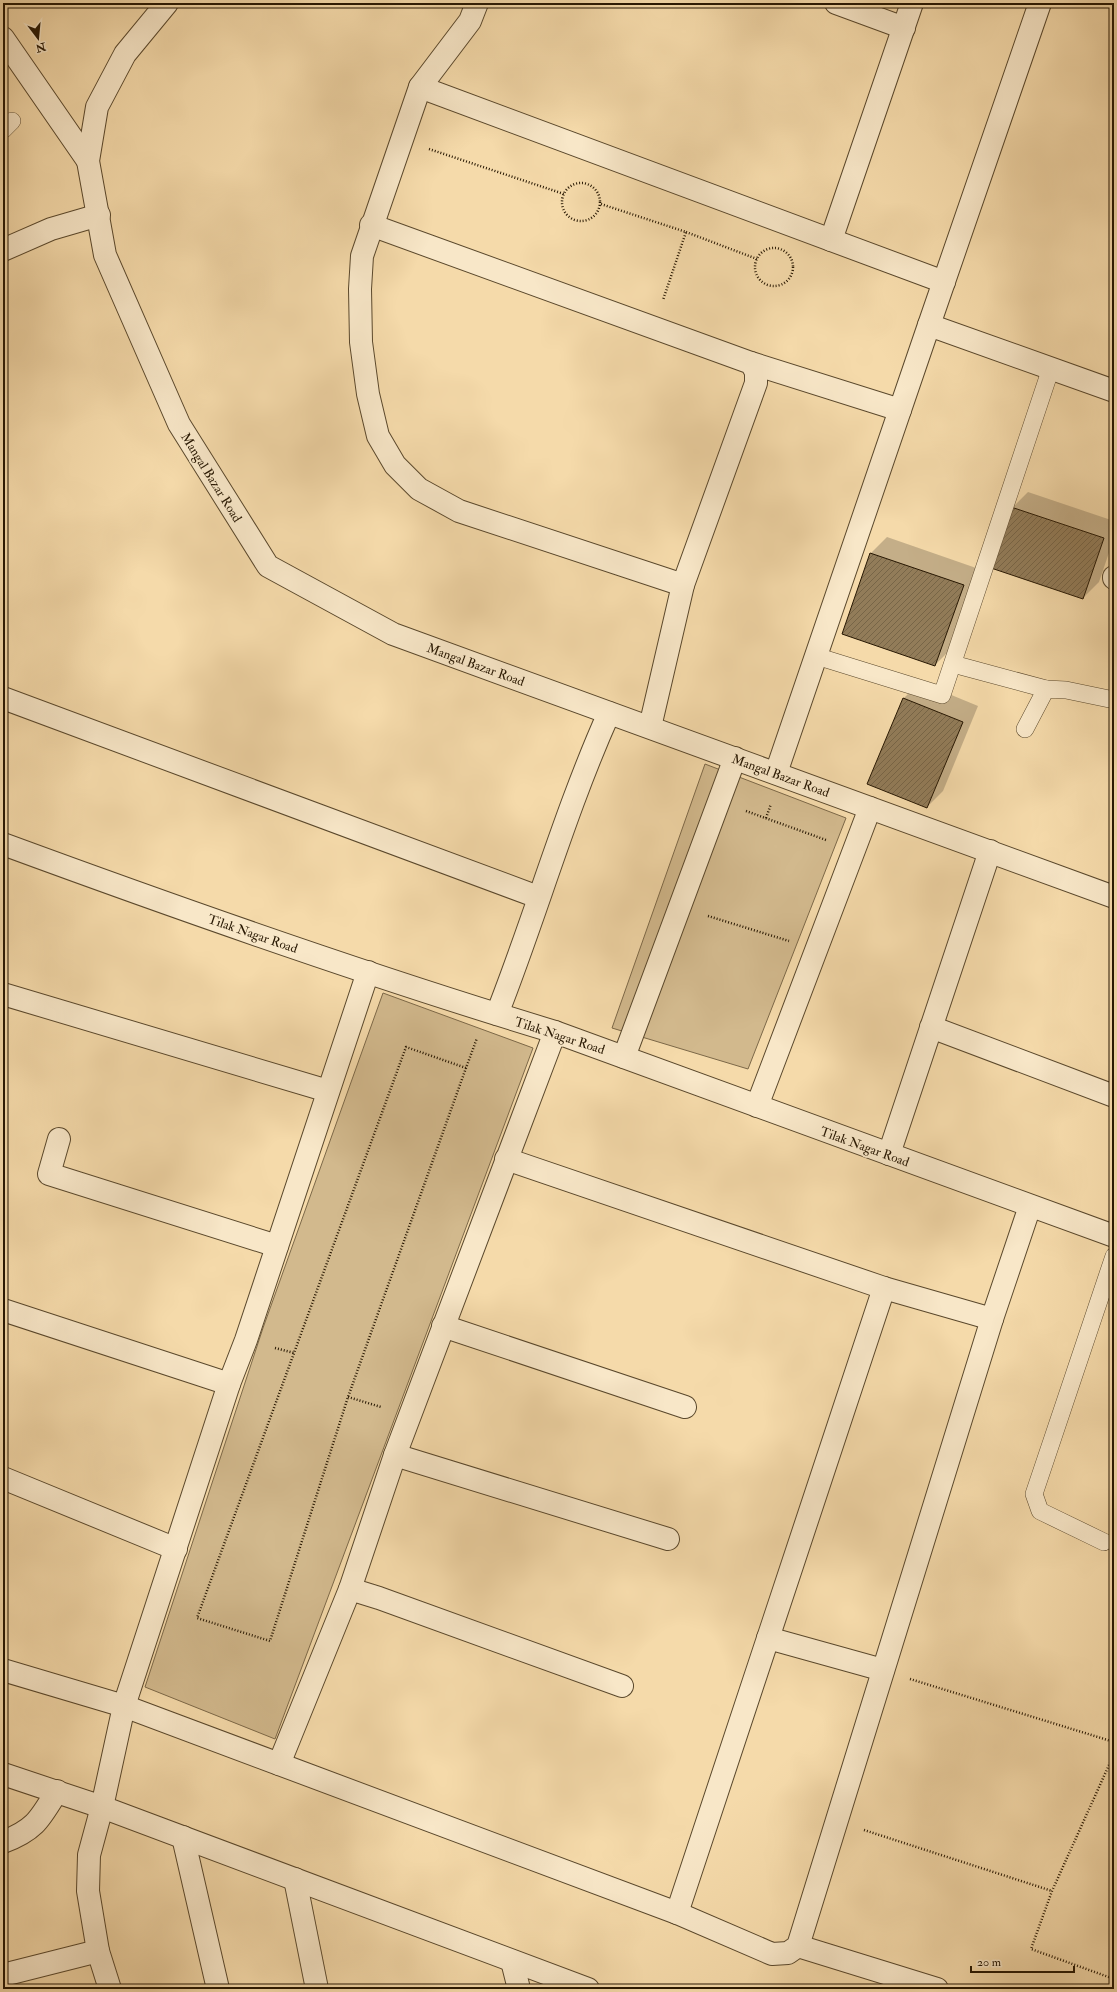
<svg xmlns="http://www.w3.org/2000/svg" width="1117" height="1992" viewBox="0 0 1117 1992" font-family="'IM FELL Double Pica',serif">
	<defs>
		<pattern id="building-hatch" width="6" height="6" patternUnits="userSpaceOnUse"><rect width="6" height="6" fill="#927c59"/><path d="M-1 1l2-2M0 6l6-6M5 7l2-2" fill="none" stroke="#776547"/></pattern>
	</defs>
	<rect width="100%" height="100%" fill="#f5daaa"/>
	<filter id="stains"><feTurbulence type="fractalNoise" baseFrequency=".005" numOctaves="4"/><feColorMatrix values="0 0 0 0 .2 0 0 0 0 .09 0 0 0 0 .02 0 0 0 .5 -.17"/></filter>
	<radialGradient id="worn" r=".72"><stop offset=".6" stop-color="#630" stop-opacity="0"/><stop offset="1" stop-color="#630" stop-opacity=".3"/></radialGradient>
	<g fill="#d2b98d" stroke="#7c6848">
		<path d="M705,764L846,818L748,1069L612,1028Z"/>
		<path d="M383,993L533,1048L275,1739L145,1687L263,1328Z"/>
	</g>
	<g fill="#0003">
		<path d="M1028,492L1114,521V538L1099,582L1083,598L1012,508Z"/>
		<path d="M887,537L979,569L951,649L935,665L843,634L871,553Z"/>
		<path d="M920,682L978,706L943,791L927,807L869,783L904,698Z"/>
	</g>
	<g fill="url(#building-hatch)" stroke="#271702">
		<path d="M1011,507L1104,538L1083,599L991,568Z"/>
		<path d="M870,553L964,585L935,666L842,634Z"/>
		<path d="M903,698L963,722L927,808L867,784Z"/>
	</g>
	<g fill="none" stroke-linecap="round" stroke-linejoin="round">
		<defs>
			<g id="service">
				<path d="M3,130L12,121"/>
				<path d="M816,656L942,695L1051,368"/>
				<path d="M953,664L1046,689"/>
				<path d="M1025,729L1046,689L1066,690L1114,700"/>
				<path d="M1104,1542L1040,1511L1034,1494L1114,1256"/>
			</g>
			<g id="minor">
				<path d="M477,3L470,21L420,87L362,256L360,289L361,342L368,394L378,436L395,465L419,489L459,511L683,585"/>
				<path d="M836,3L904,28"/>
				<path d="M420,87L944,282"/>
				<path d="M371,225L751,363L756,372V383L683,585L650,727"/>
				<path d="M831,240L912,3"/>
				<path d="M3,250L51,229L99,215"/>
				<path d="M929,325L1040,3"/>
				<path d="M751,363L900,410"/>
				<path d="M1114,577V578"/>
				<path d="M3,698L538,897"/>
				<path d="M776,773L929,325L1114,391"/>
				<path d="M3,844C185,911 369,976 555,1032L1114,1236"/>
				<path d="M3,994L328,1091"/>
				<path d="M497,1014C536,915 565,811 609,713"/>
				<path d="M931,1027L1114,1096"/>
				<path d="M624,1057L735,758"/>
				<path d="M757,1106L870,808"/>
				<path d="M59,1139L49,1174L277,1246"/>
				<path d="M889,1154L990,851"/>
				<path d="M506,1159L884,1288L992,1319"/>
				<path d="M3,1310L229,1384"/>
				<path d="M443,1326L685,1407"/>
				<path d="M395,1455L668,1539"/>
				<path d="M3,1478L176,1549"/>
				<path d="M350,1589L379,1598L622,1686"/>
				<path d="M768,1638L883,1670"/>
				<path d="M3,1670L124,1706L677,1913L772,1954L788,1953L798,1946L992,1319L1030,1206"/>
				<path d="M279,1764L350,1589L395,1455L555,1032"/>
				<path d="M183,1837L218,1989"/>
				<path d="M3,1842C35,1830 40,1819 57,1791"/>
				<path d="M295,1879L317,1989"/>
				<path d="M677,1913L884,1288"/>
				<path d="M798,1946L937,1989"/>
				<path d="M512,1961L519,1989"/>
				<path d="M3,1975L98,1951"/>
				<path d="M110,1989L98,1951L88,1891L89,1855L102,1807L124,1706L229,1384L246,1340L368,972"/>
			</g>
			<g id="tertiary">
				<path d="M167,3L125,54L97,107L88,161L105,255L179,424L268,566L393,634L1114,897"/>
				<path d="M3,38L88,161"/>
				<path d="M3,1774L102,1807L588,1989"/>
			</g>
		</defs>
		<use href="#service" stroke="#5a482c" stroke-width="18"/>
		<use href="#minor" stroke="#5a482c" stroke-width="24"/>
		<use href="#tertiary" stroke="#5a482c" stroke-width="24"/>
		<g stroke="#271702" stroke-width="2.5" stroke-dasharray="1 2" stroke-linecap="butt">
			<path d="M429,149L564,194"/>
			<circle cx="581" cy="202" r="19"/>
			<path d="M601,204L686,232L663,300"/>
			<path d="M686,232L757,259"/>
			<circle cx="774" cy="267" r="19"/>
			<path d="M746,811L826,840"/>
			<path d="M766,818L771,804"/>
			<path d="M708,916L789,941"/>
			<path d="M466,1068L406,1047L197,1618L270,1641L348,1397L466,1068L477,1038"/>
			<path d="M275,1348L294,1353"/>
			<path d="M348,1397L381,1407"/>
			<path d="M910,1679L1114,1742"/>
			<path d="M1114,1754L1052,1891L1031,1949L1114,1979"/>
			<path d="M864,1830L1052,1891"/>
		</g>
		<use href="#service" stroke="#f8e7c8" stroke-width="17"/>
		<use href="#minor" stroke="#f8e7c8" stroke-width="22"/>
		<use href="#tertiary" stroke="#f8e7c8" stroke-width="22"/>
	</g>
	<g text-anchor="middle" stroke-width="4" stroke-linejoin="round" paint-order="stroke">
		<g font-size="13" fill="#271702" stroke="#f8e7c8">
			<text transform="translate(212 477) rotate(58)" y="5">Mangal Bazar Road</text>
			<text transform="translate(476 664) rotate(20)" y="5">Mangal Bazar Road</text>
			<text transform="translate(781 775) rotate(20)" y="5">Mangal Bazar Road</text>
			<text transform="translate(253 933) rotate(19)" y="5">Tilak Nagar Road</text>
			<text transform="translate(560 1035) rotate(18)" y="5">Tilak Nagar Road</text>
			<text transform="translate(865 1146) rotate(20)" y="5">Tilak Nagar Road</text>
		</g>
	</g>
	<rect width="1117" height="1992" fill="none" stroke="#f5daaa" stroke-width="16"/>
	<rect x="4" y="4" width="1109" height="1984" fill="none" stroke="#271702" stroke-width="2"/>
	<rect x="8" y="8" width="1101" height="1976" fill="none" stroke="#271702"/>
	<g transform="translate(38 38) rotate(164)" stroke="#f8e7c8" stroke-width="3" paint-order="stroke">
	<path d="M0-3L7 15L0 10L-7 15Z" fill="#271702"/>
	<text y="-6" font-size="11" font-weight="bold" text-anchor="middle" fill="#271702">N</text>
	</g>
	<path d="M971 1966v6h103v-6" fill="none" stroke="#271702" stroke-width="2"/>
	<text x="977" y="1966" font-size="12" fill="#271702" stroke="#f8e7c8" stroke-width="3" paint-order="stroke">20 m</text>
	<rect width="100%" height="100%" filter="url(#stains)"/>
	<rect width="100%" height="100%" fill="url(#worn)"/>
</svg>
